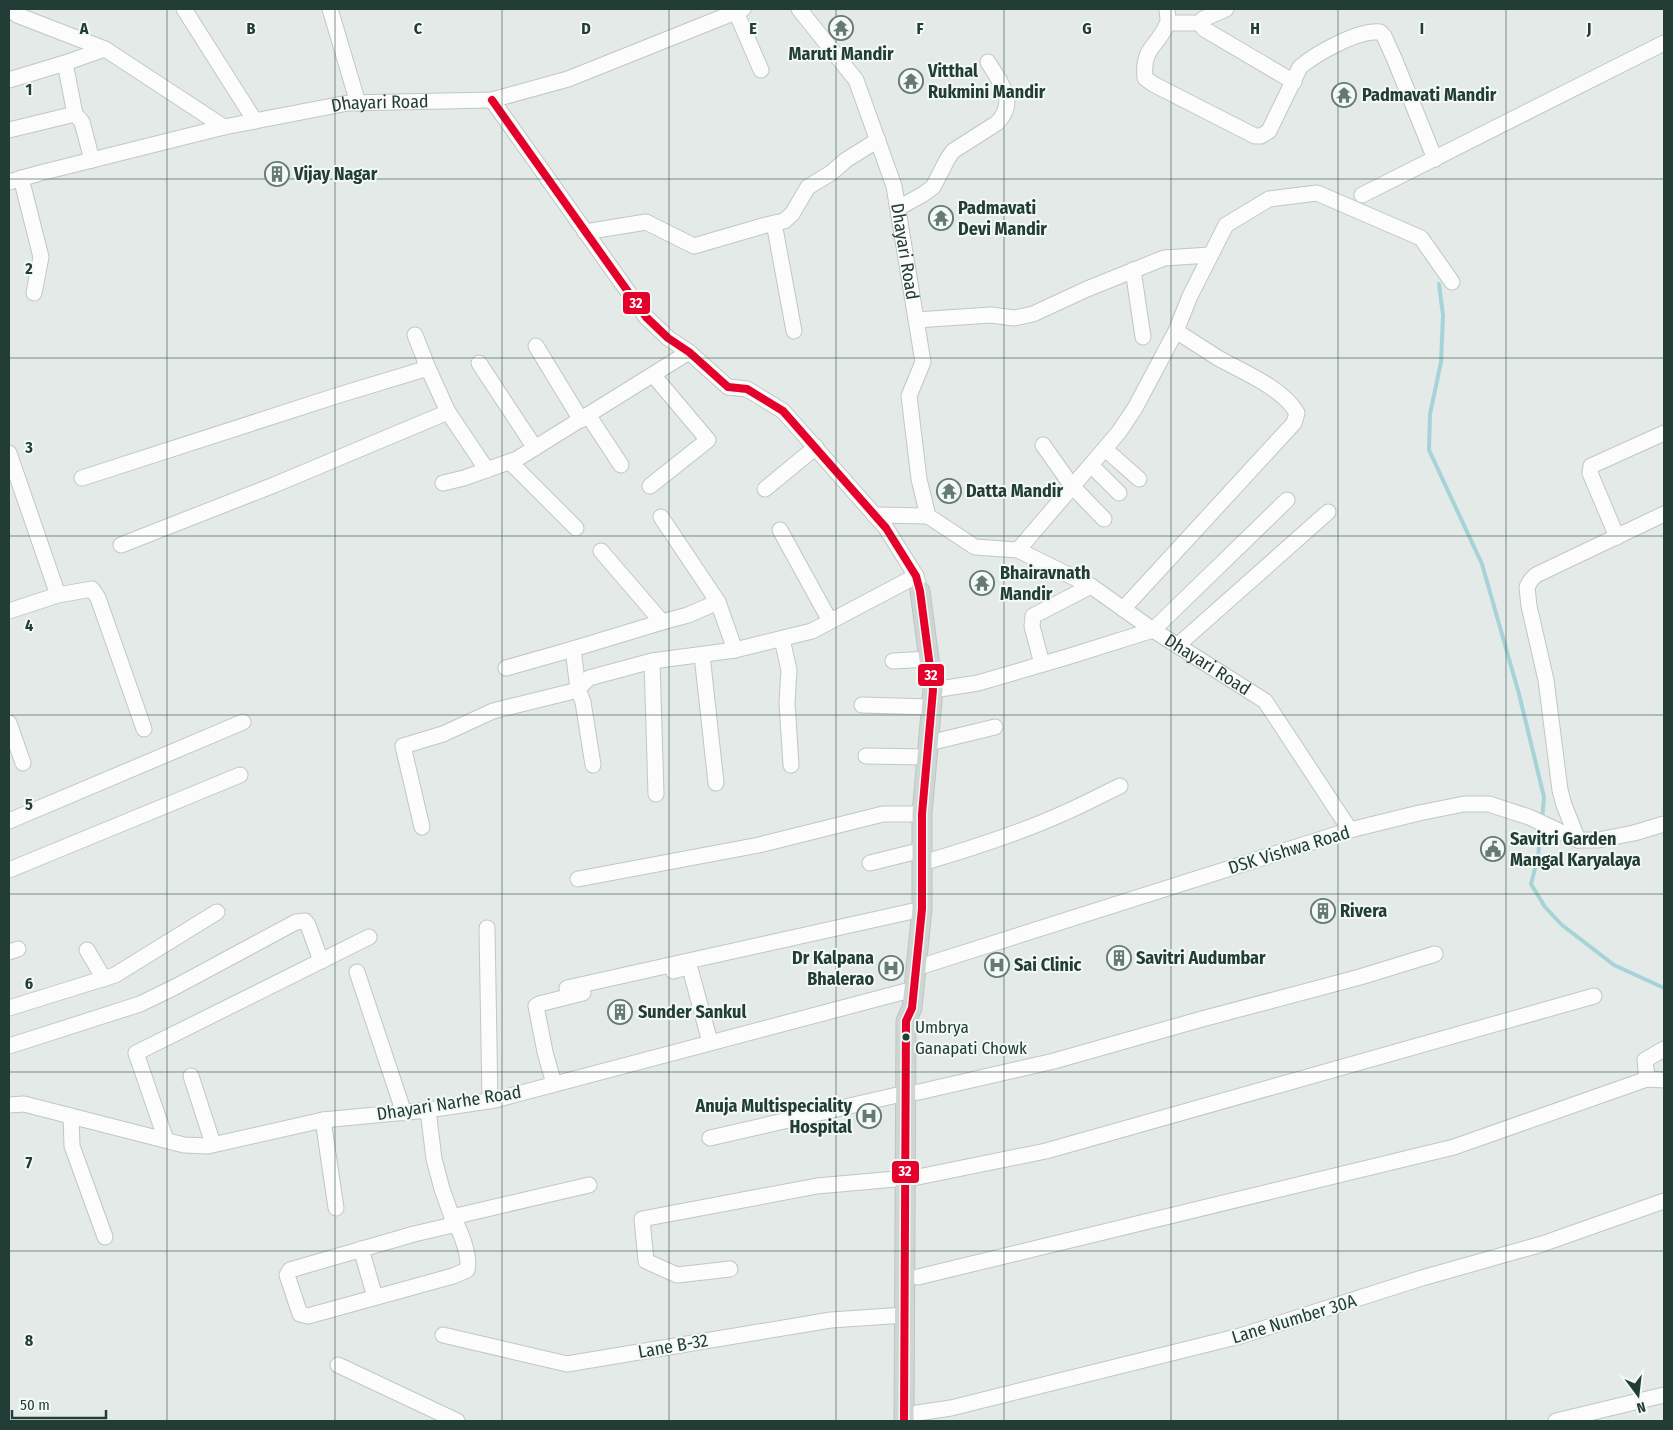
<svg xmlns="http://www.w3.org/2000/svg" width="1673" height="1430" viewBox="0 0 1673 1430" font-family="'Fira Sans Condensed',sans-serif">
	<rect width="100%" height="100%" fill="#e4eae7"/>
	<g fill="none" stroke-linecap="round" stroke-linejoin="round">
		<g stroke="#a6d3d8" stroke-width="4">
			<path d="M1439,284L1443,315L1441,362L1430,414L1429,450L1482,564L1519,694L1544,797L1542,820"/>
			<path d="M1541,827L1538,857L1531,884L1545,907L1562,925L1614,965L1664,988"/>
		</g>
		<defs>
			<g id="minor">
				<path d="M11,9L17,15L105,49L224,127"/>
				<path d="M184,9L255,121"/>
				<path d="M330,9L358,103"/>
				<path id="s1" d="M799,9L856,80L894,186L923,362L909,396L919,479L928,516L975,547L1018,550L1091,586L1153,630L1265,701L1350,830"/>
				<path d="M1167,9C1167,14 1169,20 1167,24C1157,48 1142,47 1145,78L1153,84L1255,136H1261L1269,131L1300,67C1317,53 1358,30 1380,32L1384,36L1394,58L1435,159"/>
				<path d="M1226,9L1203,19L1200,23L1204,29L1294,82"/>
				<path d="M736,12L761,70"/>
				<path d="M1168,23H1200"/>
				<path d="M65,63L75,114L82,122L92,160"/>
				<path d="M9,80L65,63L105,49"/>
				<path d="M492,100L646,317L668,338L689,352L728,387L747,389L783,411L886,528L916,576L920,591"/>
				<path d="M9,130L75,114"/>
				<path d="M21,178L41,257L34,293"/>
				<path id="s2" d="M9,182L40,173L224,127L348,103L492,100L568,79L743,9"/>
				<path d="M1362,195L1664,43"/>
				<path d="M898,208L922,195L933,187L948,158L953,151L997,123C1018,101 1001,84 988,62"/>
				<path d="M774,223L794,331"/>
				<path d="M585,232L646,222L694,246L766,225L784,221L792,214L808,187L831,173L846,160L878,140"/>
				<path d="M1133,270L1143,337"/>
				<path d="M916,320L991,315L1014,318L1033,314L1087,289L1164,258L1210,255"/>
				<path d="M415,335L428,368"/>
				<path d="M536,346L581,420"/>
				<path d="M479,363L535,448"/>
				<path d="M448,412L487,470"/>
				<path d="M588,415L621,465"/>
				<path d="M1043,445L1072,486L1104,519"/>
				<path d="M1105,449L1139,479"/>
				<path d="M9,453L58,595"/>
				<path d="M510,462L576,528"/>
				<path d="M1091,465L1119,493"/>
				<path d="M82,478L339,395L428,368L448,412L274,485L121,545"/>
				<path d="M443,483L464,478L517,459L689,352"/>
				<path d="M650,486L708,440L654,376"/>
				<path d="M765,489L816,447"/>
				<path d="M874,515L928,516"/>
				<path d="M780,530L830,621"/>
				<path d="M1617,537L1590,473L1591,466L1664,433"/>
				<path d="M1018,550L1119,432L1135,408L1176,331L1190,296L1226,225L1269,199L1317,193L1421,238L1452,282"/>
				<path d="M601,551L662,622"/>
				<path d="M718,602L735,650"/>
				<path d="M1123,609L1294,423L1297,413C1283,388 1243,372 1218,358C1204,349 1190,340 1176,331"/>
				<path d="M9,611L58,595L92,589L98,598L144,729"/>
				<path d="M782,639L789,670L787,703L791,765"/>
				<path d="M1178,645L1328,512"/>
				<path d="M702,655L716,783"/>
				<path d="M652,661L656,794"/>
				<path d="M893,661L930,659"/>
				<path d="M1042,664L1032,626L1033,616L1091,586"/>
				<path d="M506,668L573,649"/>
				<path d="M933,690L978,683L1067,657L1153,630L1287,500"/>
				<path d="M862,705L931,707"/>
				<path d="M9,723L23,763"/>
				<path d="M929,743L995,727"/>
				<path d="M866,756L927,757"/>
				<path d="M593,765L583,702L578,689L573,649L662,622L688,615L718,602L661,517"/>
				<path d="M9,821L243,722"/>
				<path d="M422,827L403,746L443,734L493,711L570,692L578,689L589,678L652,661L735,650L812,631L916,576"/>
				<path d="M1578,840L1564,805L1560,790L1546,680L1529,606L1527,587L1531,580L1536,575L1664,514"/>
				<path d="M870,863L922,850"/>
				<path d="M922,863C970,849 1018,834 1064,813C1083,805 1101,795 1120,786"/>
				<path d="M9,870L240,775"/>
				<path d="M578,879L759,845L883,814H922"/>
				<path d="M487,928L490,1101"/>
				<path d="M87,950L104,979"/>
				<path d="M9,952L18,949"/>
				<path d="M916,968L1350,830L1419,813L1464,804H1489L1529,817L1578,840H1598L1634,833L1664,824"/>
				<path d="M673,971L684,968H689L691,972L710,1042"/>
				<path d="M357,972L404,1113"/>
				<path d="M567,988L922,909"/>
				<path d="M9,1008L115,975L217,912"/>
				<path d="M9,1046L140,1004L175,987L296,922L305,921L308,925L321,961"/>
				<path d="M191,1076L213,1144"/>
				<path d="M1647,1079L1645,1060L1664,1049"/>
				<path d="M554,1084L545,1052L536,1006L539,1004L583,993"/>
				<path d="M9,1105L24,1104L184,1145L208,1146L323,1120L428,1110L495,1100L914,989"/>
				<path d="M428,1110L434,1159L442,1189L452,1217L589,1185"/>
				<path d="M71,1116L72,1146L105,1237"/>
				<path d="M323,1120L336,1208"/>
				<path d="M710,1138L906,1093L919,1092L1054,1061L1202,1019L1360,977L1435,954"/>
				<path d="M166,1140L136,1053L369,937"/>
				<path d="M452,1217C460,1229 471,1257 467,1270L453,1276L308,1316L300,1314L287,1275L290,1270L414,1234L457,1224"/>
				<path d="M361,1249L375,1297"/>
				<path d="M730,1269L677,1275L646,1261L642,1219L817,1186L918,1177L1046,1151L1594,996"/>
				<path d="M918,1277L1454,1147L1647,1079L1664,1080"/>
				<path d="M443,1335L567,1364L831,1320L905,1315"/>
				<path d="M338,1365L457,1421"/>
				<path d="M917,1413L951,1408L1240,1336L1422,1278L1542,1244L1664,1201"/>
				<path d="M1556,1421L1664,1395"/>
			</g>
			<path id="major" d="M904,1421L906,1021L912,1008L922,909V814L933,690L920,591"/>
		</defs>
		<use href="#minor" stroke="#c1c7c4" stroke-width="17"/>
		<use href="#major" stroke="#bdc6c2" stroke-width="21"/>
		<use href="#minor" stroke="#fbfcfb" stroke-width="15"/>
		<use href="#major" stroke="#cdd6d3" stroke-width="19"/>
		<defs>
			<path id="bus-1" d="M492,100L646,317L668,338L689,352L728,387L747,389L783,411L886,528L916,576L920,591L933,690L922,814V909L912,1008L906,1021L904,1421"/>
		</defs>
		<use href="#bus-1" stroke="#f3f9f5" stroke-width="11"/>
		<use href="#bus-1" stroke="#e4002b" stroke-width="8"/>
	</g>
	<path fill="none" stroke="#223d35" stroke-width="1" stroke-opacity="0.55" d="M167,9V1421M335,9V1421M502,9V1421M669,9V1421M836,9V1421M1004,9V1421M1171,9V1421M1338,9V1421M1506,9V1421M9,179H1664M9,358H1664M9,536H1664M9,715H1664M9,894H1664M9,1072H1664M9,1251H1664"/>
	<defs>
		<symbol id="temple-ring" viewBox="-11 -11 22 22"><circle r="9.5" fill="#f3f9f5" stroke="#667a73" stroke-width="1.5"/><path d="M0-6L5-2H3V0L6.5 2.5H4V6H1.5V3h-3V6H-4V2.5H-6.5L-3 0V-2H-5Z" fill="#667a73"/></symbol>
		<symbol id="building-ring" viewBox="-11 -11 22 22"><circle r="9.5" fill="#f3f9f5" stroke="#667a73" stroke-width="1.5"/><path d="M-4-6H4V6H1V3H-1V6H-4ZM-2.5-4.3h1.7v1.8h-1.7ZM.8-4.3h1.7v1.8H.8ZM-2.5-1h1.7V.8h-1.7ZM.8-1h1.7V.8H.8Z" fill="#667a73"/></symbol>
		<symbol id="civic-ring" viewBox="-11 -11 22 22"><circle r="9.5" fill="#f3f9f5" stroke="#667a73" stroke-width="1.5"/><path d="M-.6-6.5H3V-4.5H.6V-3L4-1V1h2V6H-6V1h2V-1L-.6-3ZM-1.2 2.5V6h2.4V2.5Z" fill="#667a73"/></symbol>
		<symbol id="hospital-ring" viewBox="-11 -11 22 22"><circle r="9.5" fill="#f3f9f5" stroke="#667a73" stroke-width="1.5"/><path d="M-5-5h3v3.5h4V-5h3V5h-3V1.5h-4V5h-3Z" fill="#667a73"/></symbol>
	</defs>
	<g fill-rule="evenodd">
		<use href="#temple-ring" x="827" y="14" width="28" height="28"/>
		<use href="#temple-ring" x="897" y="67" width="28" height="28"/>
		<use href="#temple-ring" x="1330" y="81" width="28" height="28"/>
		<use href="#building-ring" x="263" y="160" width="28" height="28"/>
		<use href="#temple-ring" x="927" y="204" width="28" height="28"/>
		<use href="#temple-ring" x="935" y="477" width="28" height="28"/>
		<use href="#temple-ring" x="968" y="569" width="28" height="28"/>
		<use href="#civic-ring" x="1479" y="835" width="28" height="28"/>
		<use href="#building-ring" x="1309" y="897" width="28" height="28"/>
		<use href="#building-ring" x="1105" y="944" width="28" height="28"/>
		<use href="#hospital-ring" x="983" y="951" width="28" height="28"/>
		<use href="#hospital-ring" x="877" y="954" width="28" height="28"/>
		<use href="#building-ring" x="606" y="998" width="28" height="28"/>
		<use href="#hospital-ring" x="855" y="1102" width="28" height="28"/>
	</g>
	<circle fill="#223d35" stroke="#f3f9f5" stroke-width="2" cx="906" cy="1037" r="4.5"/>
	<g text-anchor="middle" stroke-width="4" stroke-linejoin="round" paint-order="stroke">
		<g font-size="17" fill="#223d35" stroke="#f3f9f5" text-anchor="start">
			<text x="915" y="1033">Umbrya<tspan x="915" dy="21">Ganapati Chowk</tspan></text>
		</g>
		<g font-size="18" font-weight="bold" fill="#223d35" stroke="#f3f9f5" text-anchor="start">
			<text x="841" y="60" text-anchor="middle">Maruti Mandir</text>
			<text x="928" y="77">Vitthal<tspan x="928" dy="21">Rukmini Mandir</tspan></text>
			<text x="1362" y="101">Padmavati Mandir</text>
			<text x="294" y="180">Vijay Nagar</text>
			<text x="958" y="214">Padmavati<tspan x="958" dy="21">Devi Mandir</tspan></text>
			<text x="966" y="497">Datta Mandir</text>
			<text x="1000" y="579">Bhairavnath<tspan x="1000" dy="21">Mandir</tspan></text>
			<text x="1510" y="845">Savitri Garden<tspan x="1510" dy="21">Mangal Karyalaya</tspan></text>
			<text x="1340" y="917">Rivera</text>
			<text x="874" y="964" text-anchor="end">Dr Kalpana<tspan x="874" dy="21">Bhalerao</tspan></text>
			<text x="1136" y="964">Savitri Audumbar</text>
			<text x="1014" y="971">Sai Clinic</text>
			<text x="638" y="1018">Sunder Sankul</text>
			<text x="852" y="1112" text-anchor="end">Anuja Multispeciality<tspan x="852" dy="21">Hospital</tspan></text>
		</g>
		<g font-size="18" fill="#223d35" stroke="#f3f9f5">
			<text dy="6" stroke="none"><textPath href="#s2" startOffset="380">Dhayari Road</textPath></text>
			<text dy="6" stroke="none"><textPath href="#s1" startOffset="270">Dhayari Road</textPath></text>
			<text dy="6" stroke="none"><textPath href="#s1" startOffset="862">Dhayari Road</textPath></text>
			<text transform="translate(1289 850) rotate(-17)" y="6">DSK Vishwa Road</text>
			<text transform="translate(449 1103) rotate(-9)" y="6">Dhayari Narhe Road</text>
			<text transform="translate(1294 1319) rotate(-17)" y="6">Lane Number 30A</text>
			<text transform="translate(673 1346) rotate(-10)" y="6">Lane B-32</text>
		</g>
	</g>
	<g font-size="16" text-anchor="middle" font-weight="bold" fill="#223d35" stroke="#f3f9f5" stroke-width="4" stroke-linejoin="round" paint-order="stroke">
		<text x="84" y="34">A</text>
		<text x="251" y="34">B</text>
		<text x="418" y="34">C</text>
		<text x="586" y="34">D</text>
		<text x="753" y="34">E</text>
		<text x="920" y="34">F</text>
		<text x="1087" y="34">G</text>
		<text x="1255" y="34">H</text>
		<text x="1422" y="34">I</text>
		<text x="1589" y="34">J</text>
		<text x="29" y="95">1</text>
		<text x="29" y="274">2</text>
		<text x="29" y="453">3</text>
		<text x="29" y="631">4</text>
		<text x="29" y="810">5</text>
		<text x="29" y="989">6</text>
		<text x="29" y="1168">7</text>
		<text x="29" y="1346">8</text>
	</g>
	<g stroke="#f3f9f5" stroke-width="2">
		<rect x="622" y="291" width="29" height="24" rx="5" fill="#e4002b"/>
		<rect x="917" y="663" width="28" height="24" rx="5" fill="#e4002b"/>
		<rect x="891" y="1160" width="29" height="24" rx="5" fill="#e4002b"/>
	</g>
	<g font-size="14" text-anchor="middle" font-weight="bold" fill="#fff">
		<text x="636" y="308">32</text>
		<text x="931" y="680">32</text>
		<text x="905" y="1176">32</text>
	</g>
	<rect width="1673" height="1430" fill="none" stroke="#223d35" stroke-width="20"/>
	<g transform="translate(1638 1395) rotate(165)" stroke="#f3f9f5" stroke-width="4" paint-order="stroke">
	<path d="M0-4L9 19L0 12L-9 19Z" fill="#223d35"/>
	<text y="-8" font-size="14" font-weight="bold" text-anchor="middle" fill="#223d35">N</text>
	</g>
	<path d="M12 1410v8h94v-8" fill="none" stroke="#223d35" stroke-width="2.5"/>
	<text x="20" y="1410" font-size="15" fill="#223d35" stroke="#f3f9f5" stroke-width="4" paint-order="stroke">50 m</text>
</svg>
